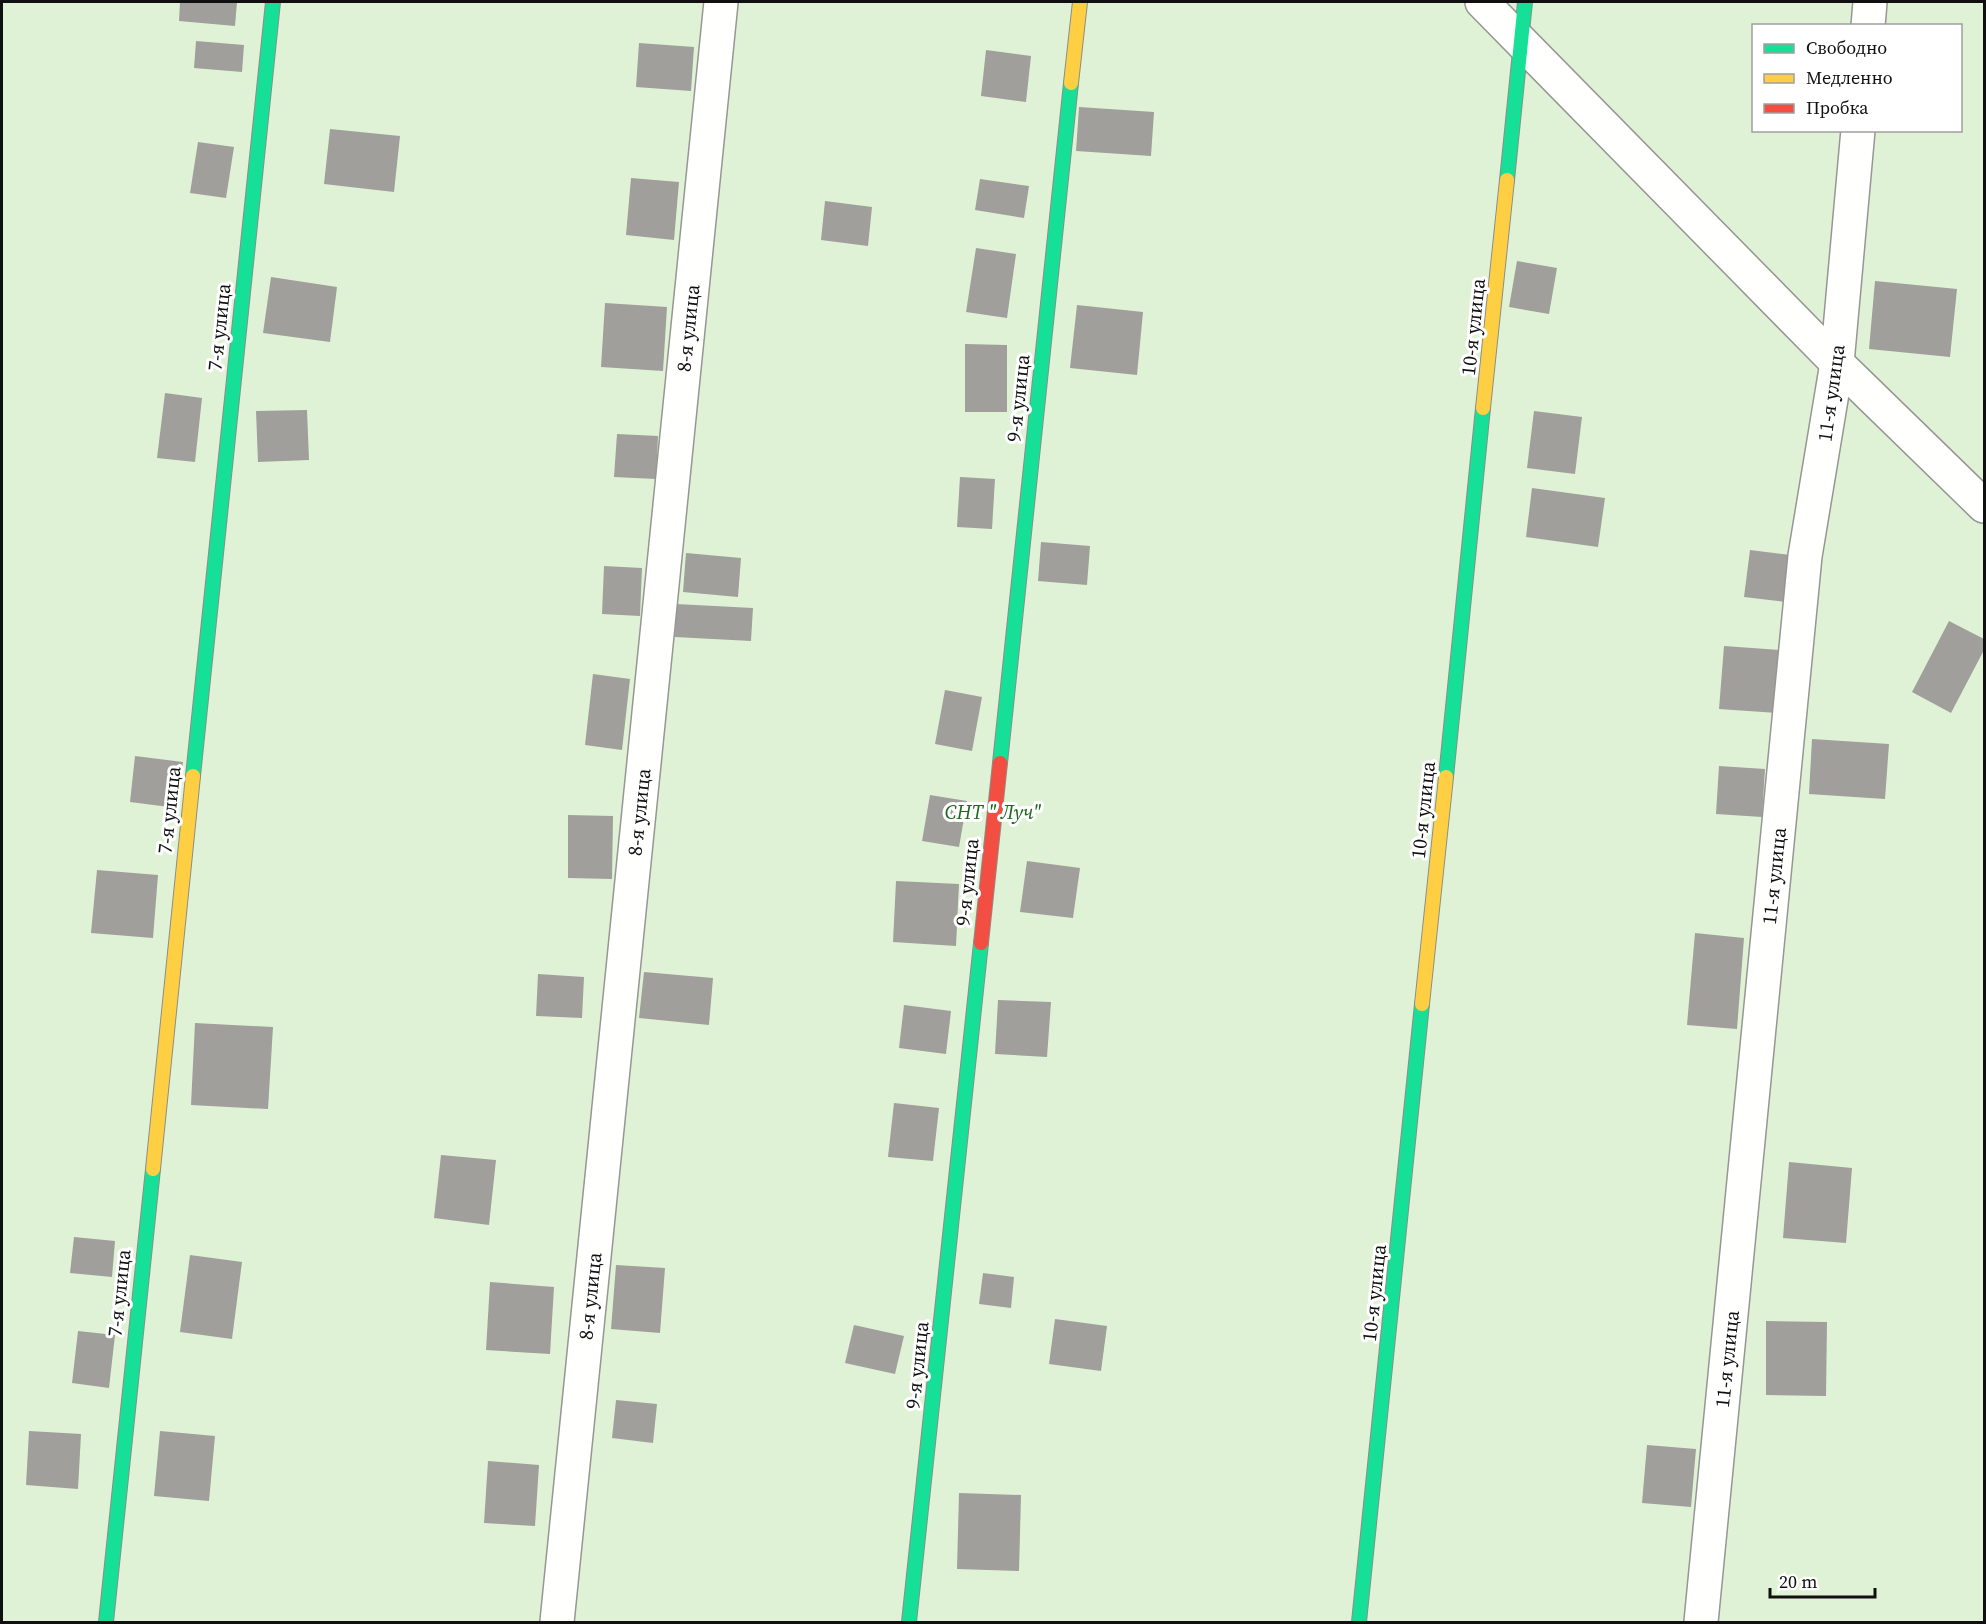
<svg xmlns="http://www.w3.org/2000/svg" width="1986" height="1624" viewBox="0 0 1986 1624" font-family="'Source Serif 4',serif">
	<rect width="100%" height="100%" fill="#fcfcf6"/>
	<path fill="#e0f2d6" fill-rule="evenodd" d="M2,2H1984V1622H2ZM1754,26H1960V130H1754Z"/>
	<g fill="#a09f9b">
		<path d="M180,2H237L235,26L179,21Z"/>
		<path d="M196,41L244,45L242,72L194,68Z"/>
		<path d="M639,43L694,47L691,91L636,87Z"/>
		<path d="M986,50L1031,56L1026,102L981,96Z"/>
		<path d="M1079,107L1154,112L1151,156L1076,151Z"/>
		<path d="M330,129L400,136L394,192L324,184Z"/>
		<path d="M198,142L234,147L226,198L190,193Z"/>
		<path d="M631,178L679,182L674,240L626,235Z"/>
		<path d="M980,179L1029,186L1024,218L975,210Z"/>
		<path d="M825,201L872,207L868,246L821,240Z"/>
		<path d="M976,248L1016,254L1007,318L966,312Z"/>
		<path d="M1517,261L1557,268L1549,314L1509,307Z"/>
		<path d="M271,277L337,287L330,342L263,333Z"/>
		<path d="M1875,281L1957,289L1950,357L1869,349Z"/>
		<path d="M605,303L667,307L663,371L601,367Z"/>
		<path d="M1077,305L1143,312L1137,375L1070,368Z"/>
		<path d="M965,344L1007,345V412H965Z"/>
		<path d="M165,393L202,398L195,462L157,458Z"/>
		<path d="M307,410L309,460L258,462L256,411Z"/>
		<path d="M1534,411L1582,417L1575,474L1527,468Z"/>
		<path d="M617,434L658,436L656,479L614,477Z"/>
		<path d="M960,477L995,479L992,529L957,527Z"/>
		<path d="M1532,488L1605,498L1598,547L1526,537Z"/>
		<path d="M1041,542L1090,546L1087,585L1038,581Z"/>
		<path d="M1750,550L1791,555L1786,602L1744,597Z"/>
		<path d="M686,553L741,558L738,597L683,592Z"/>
		<path d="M604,566L642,568L640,616L602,614Z"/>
		<path d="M676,604L753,608L751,641L675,637Z"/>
		<path d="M1949,621L1984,639V650L1951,713L1912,692Z"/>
		<path d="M1724,646L1781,650L1777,713L1719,709Z"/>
		<path d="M593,674L630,679L622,750L585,745Z"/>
		<path d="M945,690L982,697L972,751L935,744Z"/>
		<path d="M1812,739L1889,744L1885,799L1809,794Z"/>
		<path d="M135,756L183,762L177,808L130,802Z"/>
		<path d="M1719,766L1765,769L1762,817L1716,814Z"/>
		<path d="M930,795L967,801L959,847L922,841Z"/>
		<path d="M568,815L613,816L612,879L568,878Z"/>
		<path d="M1027,861L1080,868L1073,918L1020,912Z"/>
		<path d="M97,870L158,875L153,938L91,933Z"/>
		<path d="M896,881L959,884L956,946L893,942Z"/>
		<path d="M1695,933L1744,938L1737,1029L1687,1025Z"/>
		<path d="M644,972L713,978L709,1025L639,1018Z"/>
		<path d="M538,974L584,977L582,1018L536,1016Z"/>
		<path d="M998,1000L1051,1002L1047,1057L995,1054Z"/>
		<path d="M904,1005L951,1011L946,1054L899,1048Z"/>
		<path d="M195,1023L273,1027L268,1109L191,1105Z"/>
		<path d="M894,1103L939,1108L933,1161L888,1157Z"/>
		<path d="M441,1155L496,1160L489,1225L434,1218Z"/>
		<path d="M1789,1162L1852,1168L1846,1243L1783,1238Z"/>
		<path d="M74,1237L115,1241L112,1277L70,1273Z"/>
		<path d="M190,1255L242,1262L232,1339L180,1332Z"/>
		<path d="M616,1265L665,1268L660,1333L611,1329Z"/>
		<path d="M983,1273L1014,1277L1011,1308L979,1304Z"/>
		<path d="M490,1282L554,1287L550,1354L486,1350Z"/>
		<path d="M1055,1319L1107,1326L1101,1371L1049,1364Z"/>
		<path d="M1766,1321L1827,1322L1826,1396L1766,1395Z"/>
		<path d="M854,1325L904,1336L895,1374L845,1363Z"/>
		<path d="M78,1331L115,1335L109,1388L72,1383Z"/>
		<path d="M616,1400L657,1404L653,1443L612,1438Z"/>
		<path d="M29,1431L81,1434L78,1489L26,1485Z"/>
		<path d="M160,1431L215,1436L209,1501L154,1496Z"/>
		<path d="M1647,1445L1696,1449L1691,1507L1642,1503Z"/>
		<path d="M488,1461L539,1465L535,1526L484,1523Z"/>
		<path d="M959,1493L1021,1495L1019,1571L957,1569Z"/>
	</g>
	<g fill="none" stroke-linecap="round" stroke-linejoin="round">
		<defs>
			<g id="street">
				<path d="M1482,2L1837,363L1984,506"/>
				<path d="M1868,26L1870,2"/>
				<path d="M557,1622L721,2"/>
				<path d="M1701,1622L1805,556L1837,363L1858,130"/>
			</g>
			<g id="fast">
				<path d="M1507,180L1525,2"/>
				<path d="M1000,763L1071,83"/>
				<path d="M193,776L273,2"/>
				<path d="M1446,777L1483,408"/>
				<path d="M106,1622L153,1169"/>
				<path d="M909,1622L981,943"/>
				<path d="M1359,1622L1422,1004"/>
			</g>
			<g id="slow">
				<path d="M1071,83L1080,2"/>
				<path d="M1483,408L1507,180"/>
				<path d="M1422,1004L1446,777"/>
				<path d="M153,1169L193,776"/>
			</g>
			<path id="jam" d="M981,943L1000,763"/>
		</defs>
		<use href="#street" stroke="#969694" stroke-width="36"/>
		<use href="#fast" stroke="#8d8d8a" stroke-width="16"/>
		<use href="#slow" stroke="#8d8d8a" stroke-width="16"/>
		<use href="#jam" stroke="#8d8d8a" stroke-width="16"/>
		<use href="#street" stroke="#fffffe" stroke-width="33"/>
		<use href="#fast" stroke="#16e098" stroke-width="14"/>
		<use href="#slow" stroke="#ffcf43" stroke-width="14"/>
		<use href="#jam" stroke="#f24e42" stroke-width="14"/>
	</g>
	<g text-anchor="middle" stroke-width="6" stroke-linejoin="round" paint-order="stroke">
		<g font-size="20" fill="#101010" stroke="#fff">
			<text transform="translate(219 327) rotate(-84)" y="7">7-я улица</text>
			<text transform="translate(1473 327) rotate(-84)" y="7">10-я улица</text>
			<text transform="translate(688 328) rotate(-84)" y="7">8-я улица</text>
			<text transform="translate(1831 393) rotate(-82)" y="7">11-я улица</text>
			<text transform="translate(1018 398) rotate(-84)" y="7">9-я улица</text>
			<text transform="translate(169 810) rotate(-84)" y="7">7-я улица</text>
			<text transform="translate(1423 810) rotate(-84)" y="7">10-я улица</text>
			<text transform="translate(639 812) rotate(-84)" y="7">8-я улица</text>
			<text transform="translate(1774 876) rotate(-84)" y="7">11-я улица</text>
			<text transform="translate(967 882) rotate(-84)" y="7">9-я улица</text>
			<text transform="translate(119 1293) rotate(-84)" y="7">7-я улица</text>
			<text transform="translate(1374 1293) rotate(-84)" y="7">10-я улица</text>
			<text transform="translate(590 1296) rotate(-84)" y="7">8-я улица</text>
			<text transform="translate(1727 1359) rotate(-84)" y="7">11-я улица</text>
			<text transform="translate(917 1365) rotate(-84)" y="7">9-я улица</text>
		</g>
		<g font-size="20" font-style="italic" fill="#1f691f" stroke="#fff">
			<text x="993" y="819">СНТ " Луч"</text>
		</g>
	</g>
	<rect width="1986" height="1624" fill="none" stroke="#101010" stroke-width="6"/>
	<rect x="1752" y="24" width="210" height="108" fill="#ffffff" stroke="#9f9f9f" stroke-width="1.5"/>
	<rect x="1764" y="44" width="30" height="9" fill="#16e098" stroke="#9f9f9f" stroke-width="1.5"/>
	<text x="1806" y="54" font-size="18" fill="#101010">Свободно</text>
	<rect x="1764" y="74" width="30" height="9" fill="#ffcf43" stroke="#9f9f9f" stroke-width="1.5"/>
	<text x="1806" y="84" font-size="18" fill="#101010">Медленно</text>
	<rect x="1764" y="104" width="30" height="9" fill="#f24e42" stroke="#9f9f9f" stroke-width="1.5"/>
	<text x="1806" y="114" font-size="18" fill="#101010">Пробка</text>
	<path d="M1770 1588v9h105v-9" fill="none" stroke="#101010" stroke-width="3"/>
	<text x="1779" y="1588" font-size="18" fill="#101010" stroke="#ffffff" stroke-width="4.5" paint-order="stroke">20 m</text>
</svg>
